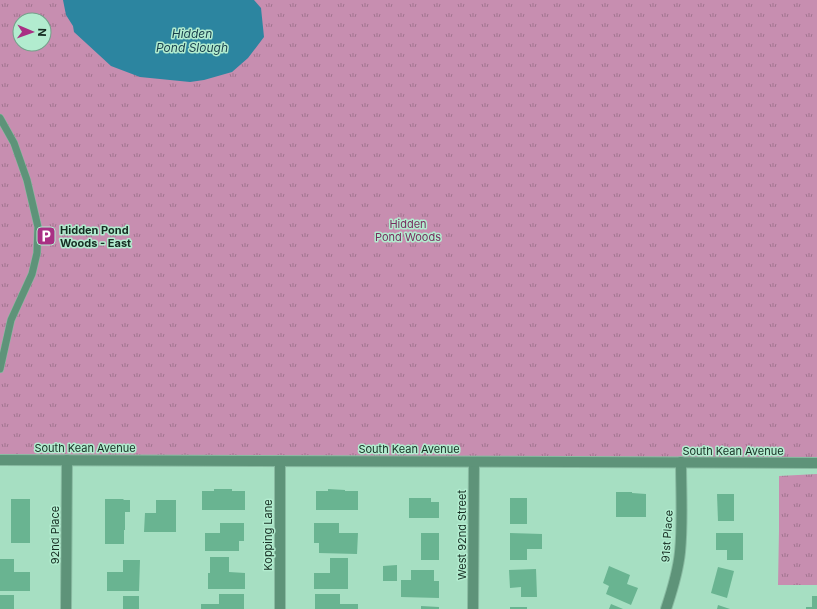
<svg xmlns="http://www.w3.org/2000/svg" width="817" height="609" viewBox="0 0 817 609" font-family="Inter,sans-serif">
	<defs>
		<pattern id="park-tufts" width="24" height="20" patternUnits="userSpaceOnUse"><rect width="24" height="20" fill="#c78eb0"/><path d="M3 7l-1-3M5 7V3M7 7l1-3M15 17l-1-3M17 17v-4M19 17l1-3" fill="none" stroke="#a1748f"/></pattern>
	</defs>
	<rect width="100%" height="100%" fill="#a6dfc2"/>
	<g fill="url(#park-tufts)" fill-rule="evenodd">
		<path d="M0,0H817V461L0,460ZM20,20H44V44H20Z"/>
		<path d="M817,474V585H778L779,530V476Z"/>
	</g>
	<path fill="#2c85a0" d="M63,0H254L261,8L264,37L248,58L232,72L204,80L190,82L140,77L111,66L74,32L73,26L66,15Z"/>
	<g fill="#69b491">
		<path d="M214,489H232V491H245V510H202V491H214Z"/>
		<path d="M328,489L345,490V491H358V510H316V491H328Z"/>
		<path d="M616,492H632V493L646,494V517H616Z"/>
		<path d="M717,494H734V521H718Z"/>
		<path d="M409,498H431V502H439V518H409Z"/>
		<rect x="510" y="498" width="17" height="26"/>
		<rect x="11" y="499" width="19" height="44"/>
		<path d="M105,499H124L123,500H130V512H125V530H124V544H105Z"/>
		<path d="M156,500H176V532H144L145,513H156Z"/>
		<path d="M220,523H244V541H239V551H205V533H220Z"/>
		<path d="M314,523H339V533H358L357,554L319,553V543H314Z"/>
		<rect x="421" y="533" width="18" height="27"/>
		<path d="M510,533L542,534V549H527V560H510Z"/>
		<path d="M716,533H743V560H727V550H716Z"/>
		<path d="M210,557H229V572L245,573V589H208V573H210Z"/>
		<path d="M330,558H348V589H314V573H330Z"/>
		<path d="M0,559H14V572H30V591H0Z"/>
		<path d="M123,560H140L139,591H107V572H123Z"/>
		<path d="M397,565V581H383V566Z"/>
		<path d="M609,566L630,575L627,584L638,588L631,605L606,594L609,586L603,583Z"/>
		<path d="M718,567L734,571L727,598L711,593Z"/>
		<path d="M536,569L537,597H521V587L510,588L509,570Z"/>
		<path d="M411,570H434V581H439V598L401,597V580H411Z"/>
		<path d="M219,594H244V609H201V604H219Z"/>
		<path d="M315,594H340V604H358V609H315Z"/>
		<rect x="0" y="595" width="14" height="14"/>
		<rect x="123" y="596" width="16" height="13"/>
		<path d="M812,596H817V609H806V607H812Z"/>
		<path d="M611,604L623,609H609Z"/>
		<path d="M718,605L730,609H717Z"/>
		<path d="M421,606L439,607V609H421Z"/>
		<rect x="510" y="607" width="17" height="2"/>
	</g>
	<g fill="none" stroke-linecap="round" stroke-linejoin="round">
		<defs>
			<path id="service" d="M0,118L14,143L27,180L38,227L37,253L32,274L11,320L0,369"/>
			<g id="minor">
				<path d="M66,609L67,460"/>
				<path d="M280,609V461"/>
				<path d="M473,609L474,462"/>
				<path d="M666,609C672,591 678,572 680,552C683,523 681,492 681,462"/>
			</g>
			<path id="tertiary" d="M0,460L817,463"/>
		</defs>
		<use href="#service" stroke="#89bba2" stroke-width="8"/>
		<use href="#minor" stroke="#89bba2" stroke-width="12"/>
		<use href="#tertiary" stroke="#89bba2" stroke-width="12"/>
		<use href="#service" stroke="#5e9379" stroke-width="7"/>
		<use href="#minor" stroke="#5e9379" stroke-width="10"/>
		<use href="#tertiary" stroke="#5e9379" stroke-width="10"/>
	</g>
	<defs>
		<symbol id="parking-square" viewBox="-11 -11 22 22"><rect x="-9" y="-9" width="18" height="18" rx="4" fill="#a92f84" stroke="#b2eccf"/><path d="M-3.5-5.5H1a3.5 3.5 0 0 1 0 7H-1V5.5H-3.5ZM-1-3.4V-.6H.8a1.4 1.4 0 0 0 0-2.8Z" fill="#fff"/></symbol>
	</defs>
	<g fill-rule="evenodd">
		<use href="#parking-square" x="35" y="225" width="22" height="22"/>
	</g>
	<g text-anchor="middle" stroke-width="3" stroke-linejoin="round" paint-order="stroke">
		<g font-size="11" fill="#782d5f" stroke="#b2eccf">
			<text x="408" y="228">Hidden<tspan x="408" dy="13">Pond Woods</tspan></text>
		</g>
		<g font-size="11" font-weight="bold" fill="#162d22" stroke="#b2eccf" text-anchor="start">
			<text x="60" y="234">Hidden Pond<tspan x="60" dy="13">Woods - East</tspan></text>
		</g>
		<g font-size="11" fill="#162d22" stroke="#b2eccf">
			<text x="85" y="452">South Kean Avenue</text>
			<text x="409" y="453">South Kean Avenue</text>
			<text x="733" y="455">South Kean Avenue</text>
			<text transform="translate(55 535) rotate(-90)" y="4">92nd Place</text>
			<text transform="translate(268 535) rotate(-90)" y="4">Kopping Lane</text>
			<text transform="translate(462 535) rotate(-90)" y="4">West 92nd Street</text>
			<text transform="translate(667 536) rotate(-86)" y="4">91st Place</text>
		</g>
		<g font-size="12" font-style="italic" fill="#1a414e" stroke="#b2eccf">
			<text x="192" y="38">Hidden<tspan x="192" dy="14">Pond Slough</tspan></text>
		</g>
	</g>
	<g transform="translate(32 32) rotate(92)"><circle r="19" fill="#b2eccf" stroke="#74a08a"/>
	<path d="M0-3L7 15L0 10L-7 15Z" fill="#a92f84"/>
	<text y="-6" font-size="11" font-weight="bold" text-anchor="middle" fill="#162d22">N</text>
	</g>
</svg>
